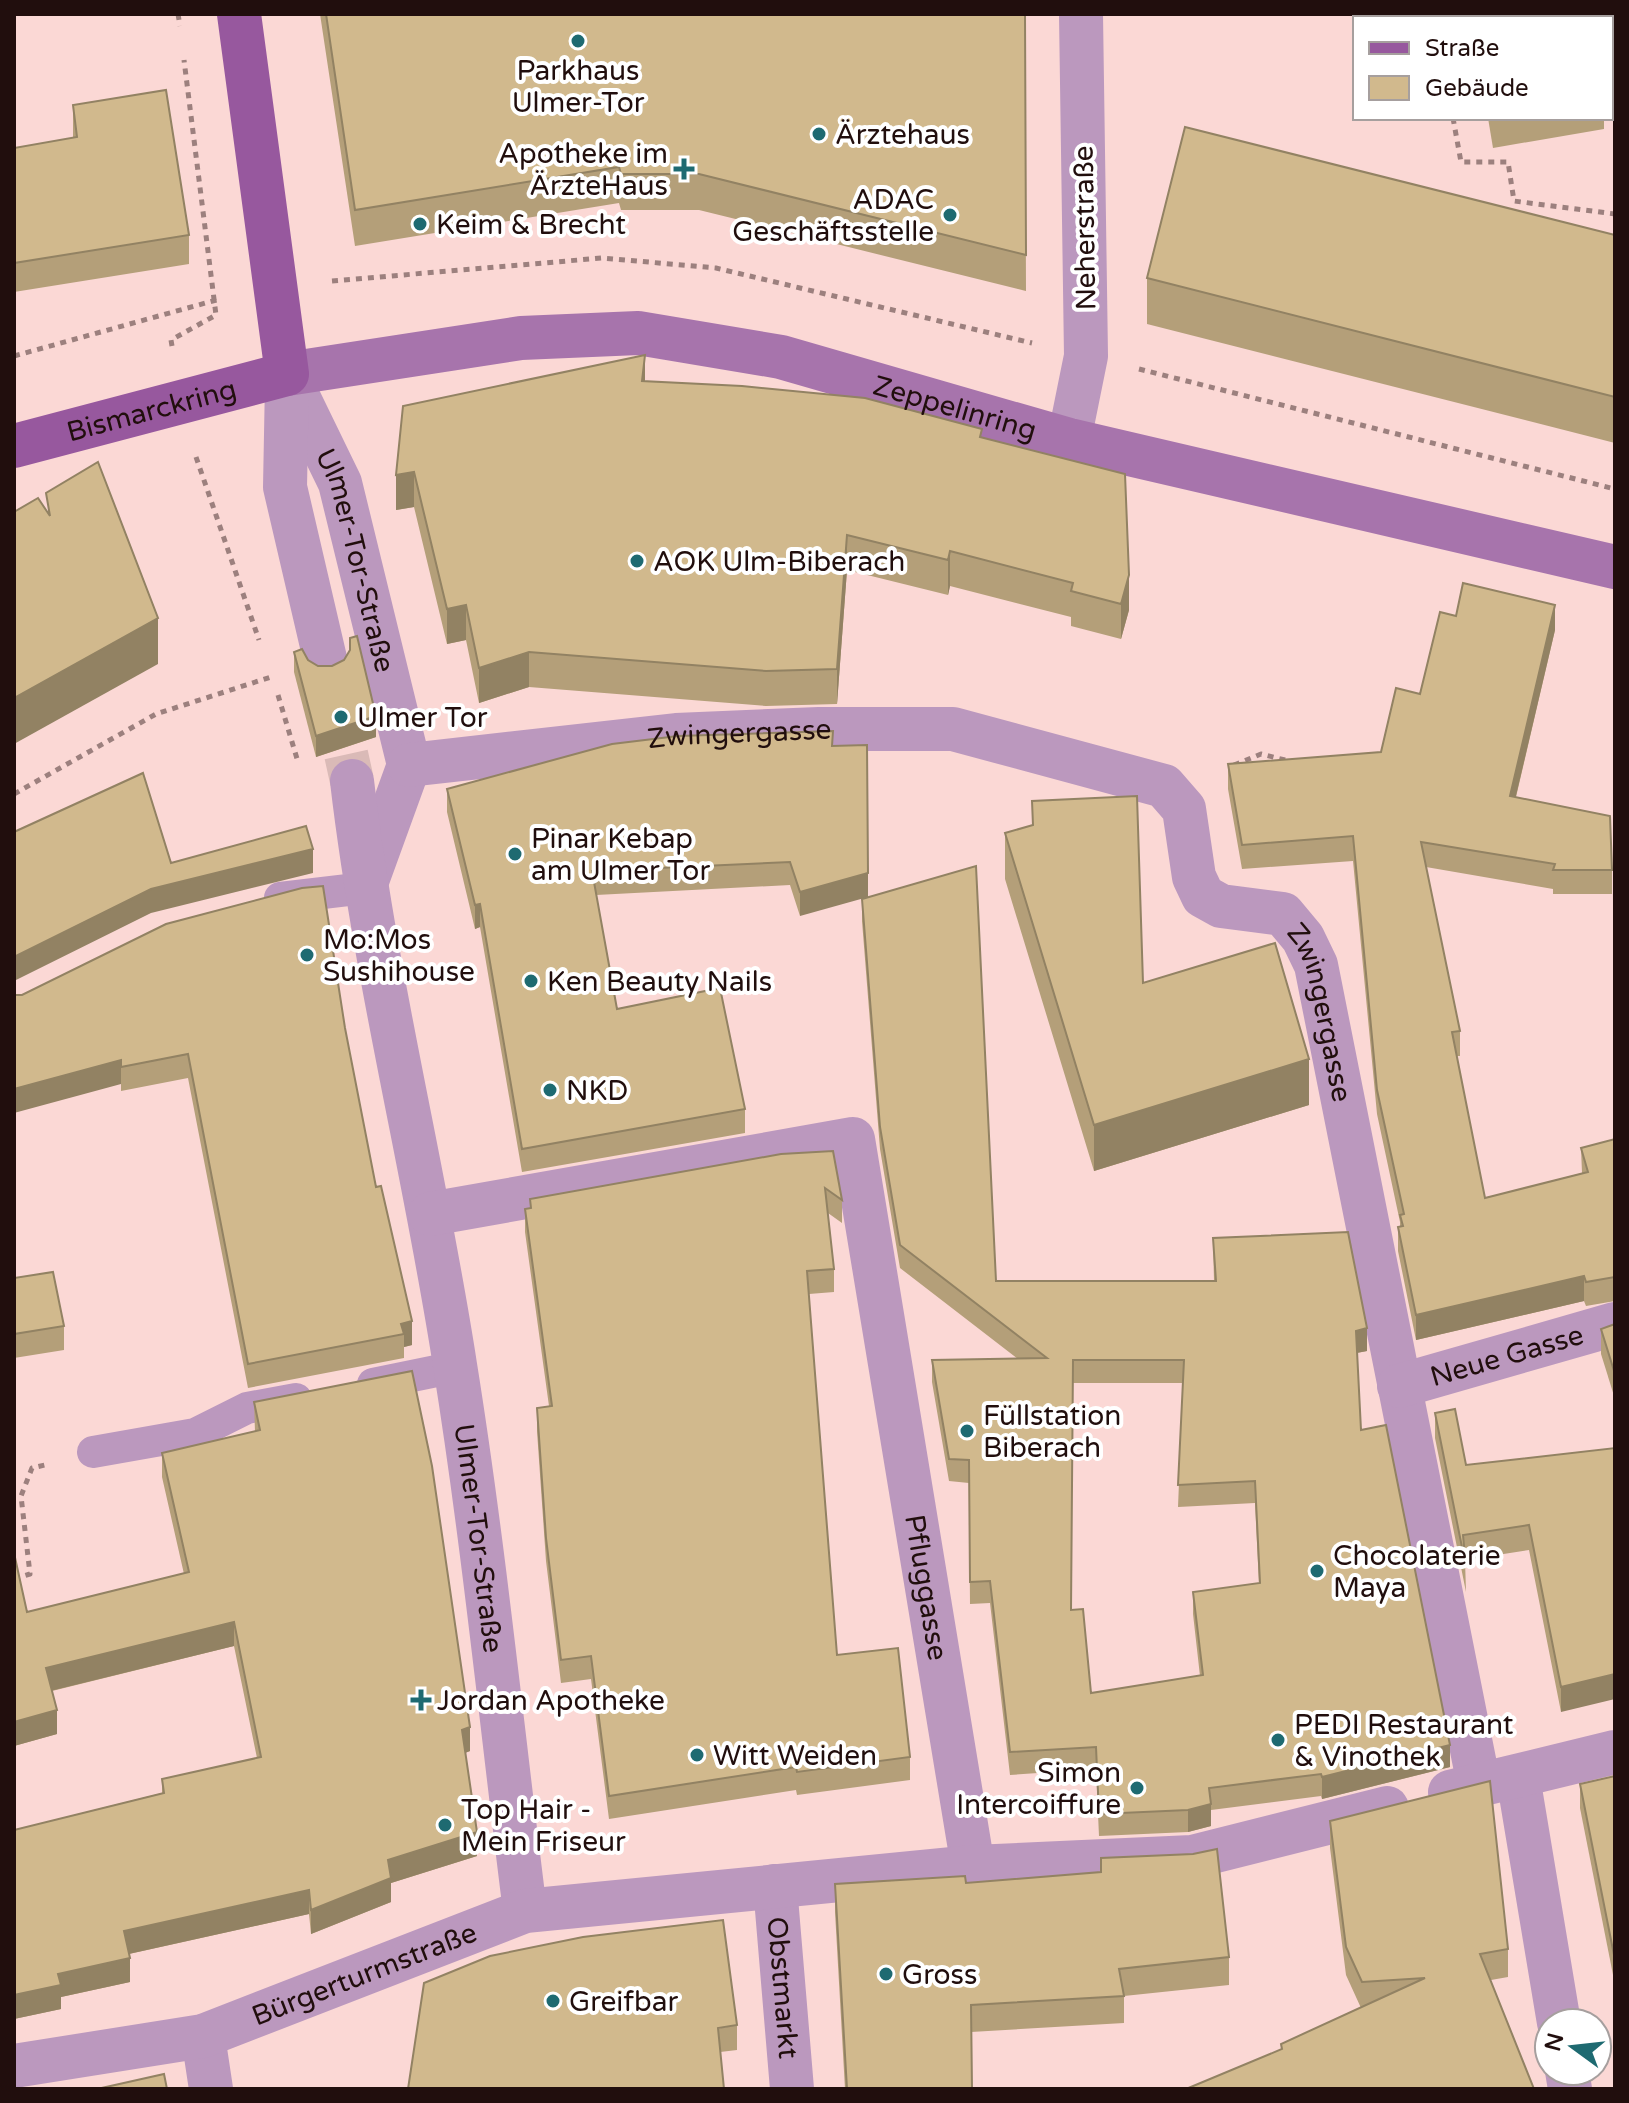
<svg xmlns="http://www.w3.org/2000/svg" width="1629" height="2103" viewBox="0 0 1629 2103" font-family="'Varela Round',sans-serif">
	<rect width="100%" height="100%" fill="#fbd8d5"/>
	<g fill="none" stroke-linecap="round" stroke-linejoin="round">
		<path stroke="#dabab7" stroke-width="44" stroke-dasharray="44 22" stroke-linecap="butt" d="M332,690L352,781"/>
		<g stroke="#9c807e" stroke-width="5" stroke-dasharray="6 6" stroke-linecap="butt">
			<path d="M178,14L180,26"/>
			<path d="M1453,118L1461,162H1508L1514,201L1615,214"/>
			<path d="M332,281L602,258L716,268L1032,343"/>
			<path d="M172,346L171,340L216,315L184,60"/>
			<path d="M14,356L220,299"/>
			<path d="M1139,369L1615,489"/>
			<path d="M196,457L259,640"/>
			<path d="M278,695L298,762"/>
			<path d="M1234,765L1261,754L1289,761"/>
			<path d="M14,794L156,714L271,677"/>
			<path d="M1604,828L1615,830"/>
			<path d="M14,1579L30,1574L21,1496L32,1468L45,1465"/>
		</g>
		<g stroke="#bb98be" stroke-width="32">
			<path d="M280,898L365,888"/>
			<path d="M373,1384L456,1367"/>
			<path d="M93,1452L195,1434L247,1408L296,1399"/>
		</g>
		<g stroke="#bb98be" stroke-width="44">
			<path id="s1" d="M287,374L340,483L409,765L368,878"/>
			<path d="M287,382L285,487L326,663"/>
			<path d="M1069,440L1086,356L1081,14"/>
			<path id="s2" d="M409,765L676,735L819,729H953L1164,786L1184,809L1194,877L1203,896L1221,906L1283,914L1303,938L1316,965L1479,1785"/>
			<path id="s3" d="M352,781C375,978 425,1170 455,1365C484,1546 502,1729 525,1911"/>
			<path id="s4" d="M430,1214L853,1139L973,1867"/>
			<path id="s5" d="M1399,1386L1615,1324"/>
			<path d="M1518,1777L1559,2023"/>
			<path d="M1450,1792L1615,1752"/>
			<path id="s6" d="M775,1886L792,2089"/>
			<path d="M203,2036L211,2089"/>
			<path id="s7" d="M14,2066L203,2036L525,1911L973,1867L1192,1857L1387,1808"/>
			<path d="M1567,2071L1570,2089"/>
		</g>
		<path stroke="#a774ac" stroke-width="44" id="s8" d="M287,374L521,338L638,333L781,357L1069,440L1615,567"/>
		<path stroke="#97589e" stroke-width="44" id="s9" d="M14,446L287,374L239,14"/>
	</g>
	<g fill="#b49f79" fill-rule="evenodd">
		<path d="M320,14H1025L1026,291L699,210H621L619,203L355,246Z"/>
		<path d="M73,105L189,235V264L14,292V148L73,138Z"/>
		<path d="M1488,118H1604V129L1493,148Z"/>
		<path d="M1615,235V443L1147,324V278Z"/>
		<path d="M645,382L982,438L1129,610L1121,639L1071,626V617L950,586L948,595L847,570L837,704L766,706L529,687L479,703L466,640L447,644L414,507L396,510L403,406Z"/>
		<path d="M1456,616L1555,630L1516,797L1612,870V894H1553V889L1426,867L1460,1031V1056H1456L1485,1198L1582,1173L1581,1148L1615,1139V1301L1586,1306L1584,1301L1416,1340L1398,1251V1227H1400V1222L1377,1114L1353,861L1242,869L1228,789V764L1381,752L1420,694Z"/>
		<path d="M294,652L376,737L316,757L294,672Z"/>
		<path d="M833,731L800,916L790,885L596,895L617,1009L745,1109V1133L522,1172L480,927L475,929L447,812V789Z"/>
		<path d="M1032,801L1143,983L1309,1105L1094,1171L1005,879V833L1032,825Z"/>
		<path d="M862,899L996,1281H1214L1213,1238L1367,1351L1357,1353L1361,1430L1450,1767L1322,1799L1321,1796L1211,1810V1826L1188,1832L1099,1836L1096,1769L1010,1775L990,1603L970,1604L969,1483L949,1481L932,1382V1360L1018,1359L900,1268L880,1149L862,921ZM1073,1383H1183L1178,1507L1255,1503L1259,1584L1193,1592V1614L1200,1676L1091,1693L1071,1610Z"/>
		<path d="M14,995L345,1028L376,1187L412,1345L404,1347V1358L248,1388L188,1078L121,1091V1084Z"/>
		<path d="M781,1154L842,1200V1223L828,1213L834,1269V1292L809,1294L837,1655L910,1757V1780L797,1795L796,1790L609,1819L591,1679L561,1683L546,1561L537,1431V1408L549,1406L525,1232V1209H530V1199Z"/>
		<path d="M14,1278L64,1326V1350L14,1358Z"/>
		<path d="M1615,1324V1399L1601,1354V1329Z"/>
		<path d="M254,1402L470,1751L465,1753L477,1856L391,1883V1902L311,1934L309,1914L129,1954L130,1982L61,1997V2009L14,2019V1830L162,1793V1779L257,1758L234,1646L52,1691L57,1734L14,1746V1553L27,1612L184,1574L162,1477V1453L255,1432Z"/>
		<path d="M1435,1413L1466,1465L1615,1448L1561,1712L1529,1550L1465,1560L1466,1592L1435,1438Z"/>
		<path d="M1615,1776V1985L1580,1808V1784Z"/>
		<path d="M1330,1821L1508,1949V1977L1491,1980L1281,2050V2044L1361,2008L1346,1975L1330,1848Z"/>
		<path d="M835,1884L1229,1957V1985L1124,1996V2023L971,2032L972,2089H845L835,1912Z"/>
		<path d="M737,2025V2050L408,2089Z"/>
	</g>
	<g fill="#928263">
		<path d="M645,355V390L642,381Z"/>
		<path d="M414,472V507L396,510V475Z"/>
		<path d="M847,535V570L837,704V669Z"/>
		<path d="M950,551V586L948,595V560Z"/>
		<path d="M1129,575V610L1121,639V604Z"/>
		<path d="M466,605V640L447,644V609Z"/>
		<path d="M1555,605V630L1510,821V796Z"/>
		<path d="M158,618V664L14,744V698Z"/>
		<path d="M529,652V687L479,703V668Z"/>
		<path d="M376,716V737L316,757V736Z"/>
		<path d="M313,849V873L151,913L14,981V957L151,889Z"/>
		<path d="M868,873V897L800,916V892Z"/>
		<path d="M480,904V927L475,929V905Z"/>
		<path d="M1309,1059V1105L1094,1171V1125Z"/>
		<path d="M121,1060V1084L14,1113V1089Z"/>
		<path d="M1584,1276V1301L1416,1340V1315Z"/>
		<path d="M412,1321V1345L404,1347V1334L401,1324Z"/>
		<path d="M1367,1328V1351L1356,1353V1331Z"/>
		<path d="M234,1622V1646L46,1692V1668Z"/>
		<path d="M1615,1674V1699L1561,1712V1687Z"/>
		<path d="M57,1710V1734L14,1746V1722Z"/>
		<path d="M470,1727V1751L462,1754V1730Z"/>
		<path d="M1450,1745V1767L1322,1799V1777Z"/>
		<path d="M1211,1804V1826L1188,1832V1810Z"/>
		<path d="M477,1832V1856L391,1883V1902L311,1934V1910L388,1860Z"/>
		<path d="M309,1890V1914L124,1955V1931Z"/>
		<path d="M130,1958V1982L61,1997V2009L14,2019V1995L58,1974Z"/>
	</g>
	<g fill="#d1b98d" stroke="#928263" stroke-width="2" fill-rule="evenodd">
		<path d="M326,14H1025L1026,255L699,174H621L619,167L355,210Z"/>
		<path d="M1475,14H1589L1590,18H1476Z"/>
		<path d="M166,90L189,235L14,263V148L77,137L73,105Z"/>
		<path d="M1185,127L1615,235V397L1147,278Z"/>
		<path d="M645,355L642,381L742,386L865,398L982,429L980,437L1125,474L1129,575L1121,604L1071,591L1073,583L950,551L948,560L847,535L837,669L766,671L529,652L479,668L466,605L447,609L414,472L396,475L403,406Z"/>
		<path d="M98,462L158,618L14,698V512L38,498L50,516L46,493Z"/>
		<path d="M1463,583L1555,605L1510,796L1610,816L1612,870H1553L1555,864L1421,842L1460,1031L1452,1032L1485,1198L1588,1172L1581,1148L1615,1139V1277L1586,1282L1584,1276L1416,1315L1398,1227L1403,1226L1400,1215L1404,1214L1377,1090L1353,836L1242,845L1228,764L1381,752L1396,688L1420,694L1440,612L1456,616Z"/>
		<path d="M357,636L376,716L316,736L294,652L302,649L308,660L318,666H332L344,660L350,650V638Z"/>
		<path d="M833,731L832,746L867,745L868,873L800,892L790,862L592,871L617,1009L720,988L745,1109L522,1149L480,904L475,905L447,789L612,744L678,736Z"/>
		<path d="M143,773L171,863L306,826L313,849L151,889L14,957V832Z"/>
		<path d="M1137,796L1143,983L1275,943L1309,1059L1094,1125L1005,833L1033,825L1032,801Z"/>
		<path d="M976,866L996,1281H1216L1213,1238L1348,1232L1367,1328L1356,1331L1361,1430L1386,1425L1450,1745L1322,1777L1321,1774L1209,1788L1211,1804L1188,1810L1099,1814L1096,1747L1010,1752L990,1581L970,1582L969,1460L949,1459L932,1360L1047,1358L900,1245L880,1127L862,899ZM1073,1360H1184L1178,1485L1255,1481L1260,1583L1193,1592L1203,1675L1091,1693L1083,1609L1071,1610Z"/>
		<path d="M323,886L345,1028L376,1187L381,1186L412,1321L401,1324L404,1334L248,1364L188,1054L121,1067V1060L14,1089V995H22L166,924L302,888Z"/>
		<path d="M833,1151L842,1200L825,1188L834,1269L807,1271L837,1655L898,1648L910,1757L797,1772L796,1767L609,1796L591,1656L561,1660L546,1538L537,1408L552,1406L525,1209L531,1208L530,1199L781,1154Z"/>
		<path d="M53,1272L64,1326L14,1334V1278Z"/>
		<path d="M1615,1324V1374L1601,1329Z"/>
		<path d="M412,1371L432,1466L470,1727L462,1730L477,1832L388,1860L391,1878L311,1910L309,1890L124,1931L130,1958L58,1974L61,1985L14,1995V1830L164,1793L162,1779L261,1757L234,1622L46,1668L57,1710L14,1722V1553L27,1612L189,1572L162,1453L260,1430L254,1402Z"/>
		<path d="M1455,1409L1466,1465L1615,1448V1674L1561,1687L1529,1525L1463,1535L1466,1567L1435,1413Z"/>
		<path d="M1615,1776V1960L1580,1784Z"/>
		<path d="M1490,1781L1508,1949L1480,1954L1534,2089H1186L1282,2049L1281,2044L1425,1978L1362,1982L1346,1947L1330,1821Z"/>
		<path d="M1217,1849L1229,1957L1119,1969L1124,1996L971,2005L972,2089H847L835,1884L965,1876L966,1883L1101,1872V1858L1193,1854Z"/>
		<path d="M723,1920L737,2025L718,2028L724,2089H408L424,1983L490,1956L583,1937Z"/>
		<path d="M164,2074L167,2089H97Z"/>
	</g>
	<g fill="#1e6a71" stroke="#fff" stroke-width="3">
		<circle cx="578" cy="41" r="8"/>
		<circle cx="819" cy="134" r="8"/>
		<path d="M680 157h8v8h8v8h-8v8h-8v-8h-8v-8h8z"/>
		<circle cx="950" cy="215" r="8"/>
		<circle cx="420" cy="224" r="8"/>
		<circle cx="637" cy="561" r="8"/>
		<circle cx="341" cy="717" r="8"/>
		<circle cx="515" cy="854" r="8"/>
		<circle cx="307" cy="955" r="8"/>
		<circle cx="531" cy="981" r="8"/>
		<circle cx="550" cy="1090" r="8"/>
		<circle cx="967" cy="1431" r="8"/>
		<circle cx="1317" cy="1571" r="8"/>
		<path d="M417 1688h8v8h8v8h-8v8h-8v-8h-8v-8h8z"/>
		<circle cx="1278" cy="1740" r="8"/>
		<circle cx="697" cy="1755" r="8"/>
		<circle cx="1137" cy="1788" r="8"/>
		<circle cx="445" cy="1825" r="8"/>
		<circle cx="886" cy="1974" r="8"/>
		<circle cx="553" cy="2001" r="8"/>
	</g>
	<g text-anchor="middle" stroke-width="8" stroke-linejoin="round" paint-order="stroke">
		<g font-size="28" fill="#210e0d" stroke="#fff" text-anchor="start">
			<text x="578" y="80" text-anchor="middle">Parkhaus<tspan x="578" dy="32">Ulmer-Tor</tspan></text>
			<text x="835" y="144">Ärztehaus</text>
			<text x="668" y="163" text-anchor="end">Apotheke im<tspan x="668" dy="32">ÄrzteHaus</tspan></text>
			<text x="934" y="209" text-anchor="end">ADAC<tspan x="934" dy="32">Geschäftsstelle</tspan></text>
			<text x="436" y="234">Keim &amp; Brecht</text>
			<text x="653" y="571">AOK Ulm-Biberach</text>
			<text x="357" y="727">Ulmer Tor</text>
			<text x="531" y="848">Pinar Kebap<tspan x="531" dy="32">am Ulmer Tor</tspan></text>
			<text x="323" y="949">Mo:Mos<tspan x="323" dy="32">Sushihouse</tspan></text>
			<text x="547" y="991">Ken Beauty Nails</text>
			<text x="566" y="1100">NKD</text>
			<text x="983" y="1425">Füllstation<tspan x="983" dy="32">Biberach</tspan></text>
			<text x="1333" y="1565">Chocolaterie<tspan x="1333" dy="32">Maya</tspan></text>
			<text x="437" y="1710">Jordan Apotheke</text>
			<text x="1294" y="1734">PEDI Restaurant<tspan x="1294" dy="32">&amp; Vinothek</tspan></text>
			<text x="713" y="1765">Witt Weiden</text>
			<text x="1121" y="1782" text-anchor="end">Simon<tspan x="1121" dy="32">Intercoiffure</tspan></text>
			<text x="461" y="1819">Top Hair -<tspan x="461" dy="32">Mein Friseur</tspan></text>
			<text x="902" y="1984">Gross</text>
			<text x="569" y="2011">Greifbar</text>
		</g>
		<g font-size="28" fill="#210e0d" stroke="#fff">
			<text transform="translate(1084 228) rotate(-91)" y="10">Neherstraße</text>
			<text dy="10" stroke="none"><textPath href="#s8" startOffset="680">Zeppelinring</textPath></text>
			<text dy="10" stroke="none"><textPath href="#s9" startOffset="142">Bismarckring</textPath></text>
			<text dy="10" stroke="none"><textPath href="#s1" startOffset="200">Ulmer-Tor-Straße</textPath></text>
			<text dy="10" stroke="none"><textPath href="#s2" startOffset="332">Zwingergasse</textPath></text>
			<text dy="10" stroke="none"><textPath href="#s2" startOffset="1076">Zwingergasse</textPath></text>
			<text dy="10" stroke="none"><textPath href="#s5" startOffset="112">Neue Gasse</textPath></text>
			<text dy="10" stroke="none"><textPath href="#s3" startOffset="768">Ulmer-Tor-Straße</textPath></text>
			<text dy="10" stroke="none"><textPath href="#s4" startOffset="884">Pfluggasse</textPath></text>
			<text dy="10" stroke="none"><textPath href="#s7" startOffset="364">Bürgerturmstraße</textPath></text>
			<text dy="10" stroke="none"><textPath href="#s6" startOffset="102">Obstmarkt</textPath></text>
		</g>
	</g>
	<rect width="1629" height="2103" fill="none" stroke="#210e0d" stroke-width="32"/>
	<rect x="1353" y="16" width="260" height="104" fill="#ffffff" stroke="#a69f9e" stroke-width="2"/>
	<rect x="1369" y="42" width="40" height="12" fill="#97589e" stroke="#a69f9e" stroke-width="2"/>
	<text x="1425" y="56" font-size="24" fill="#210e0d">Straße</text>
	<rect x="1369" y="76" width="40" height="24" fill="#d1b98d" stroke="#a69f9e" stroke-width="2"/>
	<text x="1425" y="96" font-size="24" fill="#210e0d">Gebäude</text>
	<g transform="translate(1573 2047) rotate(285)"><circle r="38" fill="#ffffff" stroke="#a69f9e" stroke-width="2"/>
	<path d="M0-6L14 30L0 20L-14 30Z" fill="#1e6a71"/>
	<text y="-12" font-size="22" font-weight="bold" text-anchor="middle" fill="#210e0d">N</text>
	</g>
</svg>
